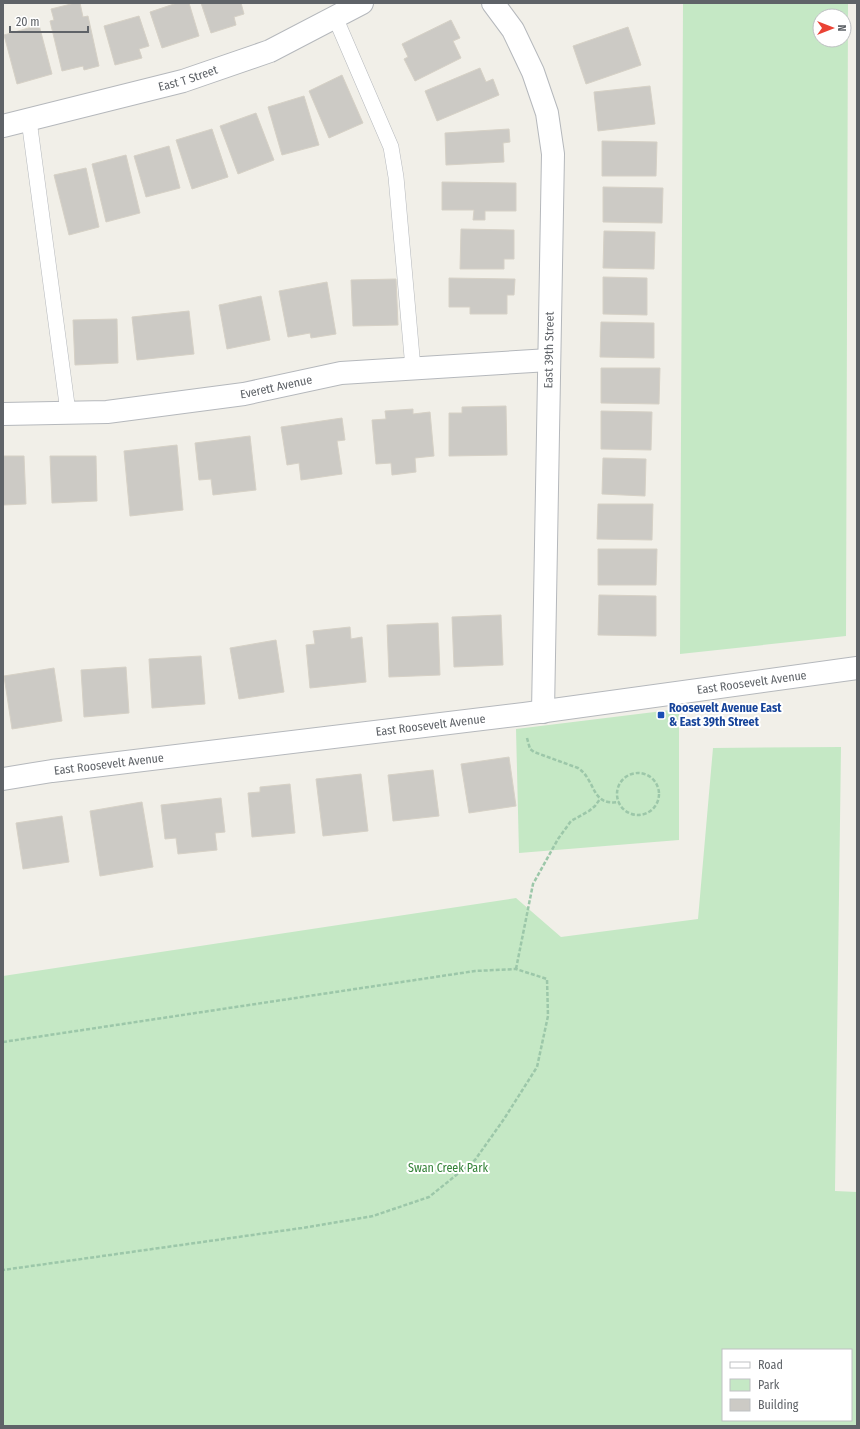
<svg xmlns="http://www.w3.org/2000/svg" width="860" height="1429" viewBox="0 0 860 1429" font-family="'Fira Sans Condensed',sans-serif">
	<rect width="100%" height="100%" fill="#f1efe8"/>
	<g fill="#c5e8c5" fill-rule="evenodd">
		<path d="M683,3H848L846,636L680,654ZM820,16H844V40H820Z"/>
		<path d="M679,709V840L519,853L516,729Z"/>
		<path d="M841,747L835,1191L857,1192V1426H3V976L516,898L561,937L698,919L713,748ZM723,1350H851V1420H723Z"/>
	</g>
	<g fill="#cccac5" stroke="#d6d1c6">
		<path d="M75,3H80L83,17L88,16L99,66L84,70L83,66L62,71L50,21L54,20L51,9Z"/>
		<path d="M177,3H189L199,36L162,48L150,12Z"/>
		<path d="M201,3H241L244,14L234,17L236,25L211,33Z"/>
		<path d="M139,16L149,46L139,49L142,58L115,65L104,26Z"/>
		<path d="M451,20L460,38L453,41L461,58L415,81L404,59L408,57L402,44Z"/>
		<path d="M39,25L52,74L17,84L4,35Z"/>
		<path d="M628,27L641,65L586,84L573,46Z"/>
		<path d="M480,68L486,82L493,79L499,95L437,121L425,91Z"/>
		<path d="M342,75L363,123L329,138L309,91Z"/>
		<path d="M650,86L655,124L598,131L594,92Z"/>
		<path d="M304,96L319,145L282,155L268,107Z"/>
		<path d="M256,113L274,160L238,174L220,126Z"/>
		<path d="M212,129L228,177L192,189L176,140Z"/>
		<path d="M509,129L510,142L503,143L504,162L446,165L445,133Z"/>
		<path d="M602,141L657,142L656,176H602Z"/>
		<path d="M169,146L180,188L146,197L134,156Z"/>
		<path d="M126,155L140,213L106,222L92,164Z"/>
		<path d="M86,168L99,227L69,235L54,175Z"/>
		<path d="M442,182L516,183V211H485V220H473L474,210H442Z"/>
		<path d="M603,187L663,188L662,223L603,222Z"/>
		<path d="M461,229L514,230V259H504V269H460Z"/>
		<path d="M604,231L655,232L654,269L603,268Z"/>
		<path d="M603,277L647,278V315L603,314Z"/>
		<path d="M449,278L515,279L514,295H507V314H470V307H449Z"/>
		<path d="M396,279L398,325L353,326L351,280Z"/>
		<path d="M327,282L336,334L311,338L310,333L288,337L279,291Z"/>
		<path d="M261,296L270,340L227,349L219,305Z"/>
		<path d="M189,311L194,354L137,360L132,317Z"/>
		<path d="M117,319L118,363L75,365L73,320Z"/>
		<path d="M601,322L654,323V358L600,357Z"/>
		<path d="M601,368H660L659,404L601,403Z"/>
		<path d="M506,406L507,455L449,456V413H462V407Z"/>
		<path d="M413,409V414L430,412L434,456L415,458L416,472L392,475L391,463L376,464L372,420L386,419L385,411Z"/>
		<path d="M601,411L652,412L651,450L601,449Z"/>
		<path d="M342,418L345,440L337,441L342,474L301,480L299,463L287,465L281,427Z"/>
		<path d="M250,436L256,490L213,495L211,479L199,480L195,443Z"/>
		<path d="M177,445L183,510L130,516L124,451Z"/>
		<path d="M3,456H24L26,504L3,505Z"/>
		<path d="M50,456H96L97,501L52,503Z"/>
		<path d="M603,458L646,459L645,496L602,494Z"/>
		<path d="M598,504H653L652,540L597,539Z"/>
		<path d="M598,549H657L656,585H598Z"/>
		<path d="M599,595L656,596V636L598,635Z"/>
		<path d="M501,615L503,665L454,667L452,617Z"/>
		<path d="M438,623L440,675L389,677L387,625Z"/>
		<path d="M350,627L351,639L362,637L366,682L310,688L306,645L315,644L313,631Z"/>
		<path d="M276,640L284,692L239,699L230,648Z"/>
		<path d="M201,656L205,704L152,708L149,659Z"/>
		<path d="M126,667L129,713L84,717L81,670Z"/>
		<path d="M54,668L62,721L12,729L4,676Z"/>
		<path d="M509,757L516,806L469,813L461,764Z"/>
		<path d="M433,770L439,816L393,821L388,775Z"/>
		<path d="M361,774L368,831L323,836L316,779Z"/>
		<path d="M290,784L295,833L252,837L248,793L260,792V787Z"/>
		<path d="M221,798L225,832L215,833L217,850L178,854L176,838L165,839L161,805Z"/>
		<path d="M142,802L153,867L100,876L90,811Z"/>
		<path d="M62,816L69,862L23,869L16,823Z"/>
	</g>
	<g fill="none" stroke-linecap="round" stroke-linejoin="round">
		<defs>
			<g id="service">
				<path d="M335,17L391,147L396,177L413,368"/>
				<path d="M29,120L68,412"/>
			</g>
			<g id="minor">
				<path d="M493,3L513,30L533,72L547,113L553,154L543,712"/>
				<path id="s1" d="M3,126L183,81L270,51L362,3"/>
				<path id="s2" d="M3,414L107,412L244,394L341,373L549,360"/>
			</g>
			<g id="tertiary">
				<path id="s3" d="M3,779L52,771L524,714L857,668"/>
			</g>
		</defs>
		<use href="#service" stroke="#b5b8bc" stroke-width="16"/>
		<use href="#minor" stroke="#b5b8bc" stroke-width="24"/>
		<use href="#tertiary" stroke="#b5b8bc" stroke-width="24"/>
		<g stroke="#9cc7a9" stroke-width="2.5" stroke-dasharray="4 2" stroke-linecap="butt">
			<path d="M527,738L530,749L534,752L578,768C597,781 590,806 619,802"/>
			<circle cx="638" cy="794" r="21"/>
			<path d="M516,969L533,884L558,839L571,821L589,811L595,806L600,799"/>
			<path d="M3,1042L475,971L516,969L547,979L548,1016L537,1067L504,1119L475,1160L429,1197L373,1216L302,1228L3,1270"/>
		</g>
		<use href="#service" stroke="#fff" stroke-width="15"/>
		<use href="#minor" stroke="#fff" stroke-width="22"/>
		<use href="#tertiary" stroke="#fff" stroke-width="22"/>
	</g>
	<rect fill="#1a4fb4" stroke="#fff" stroke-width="1.5" x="657" y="711" width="8" height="8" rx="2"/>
	<g text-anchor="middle" stroke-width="4" stroke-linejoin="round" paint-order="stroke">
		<g font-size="12" fill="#5f6368" stroke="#fff">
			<text dy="4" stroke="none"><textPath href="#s1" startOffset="191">East T Street</textPath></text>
			<text transform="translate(549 350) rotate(-89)" y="4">East 39th Street</text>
			<text dy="4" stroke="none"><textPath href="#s2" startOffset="275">Everett Avenue</textPath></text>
			<text dy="4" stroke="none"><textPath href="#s3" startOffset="755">East Roosevelt Avenue</textPath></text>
			<text dy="4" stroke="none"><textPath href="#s3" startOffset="431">East Roosevelt Avenue</textPath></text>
			<text dy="4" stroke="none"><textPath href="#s3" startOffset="107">East Roosevelt Avenue</textPath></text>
		</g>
		<g font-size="12" font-weight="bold" fill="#164399" stroke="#fff" text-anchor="start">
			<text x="669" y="712">Roosevelt Avenue East<tspan x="669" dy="14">&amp; East 39th Street</tspan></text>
		</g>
		<g font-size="12" fill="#348238" stroke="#fff">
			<text x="448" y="1172">Swan Creek Park</text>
		</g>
	</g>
	<rect width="860" height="1429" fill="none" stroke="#5f6368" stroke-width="8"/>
	<rect x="722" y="1349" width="130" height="72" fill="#ffffff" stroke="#bfc1c3"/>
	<rect x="730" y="1362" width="20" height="6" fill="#ffffff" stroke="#bfc1c3"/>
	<text x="758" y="1369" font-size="12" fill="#5f6368">Road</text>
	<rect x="730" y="1379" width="20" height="12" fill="#c5e8c5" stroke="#bfc1c3"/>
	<text x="758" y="1389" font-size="12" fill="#5f6368">Park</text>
	<rect x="730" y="1399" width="20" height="12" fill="#cccac5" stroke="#bfc1c3"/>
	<text x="758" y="1409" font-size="12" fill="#5f6368">Building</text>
	<g transform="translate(832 28) rotate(90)"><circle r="19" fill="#ffffff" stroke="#bfc1c3"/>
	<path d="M0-3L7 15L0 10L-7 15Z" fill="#ea4335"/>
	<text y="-6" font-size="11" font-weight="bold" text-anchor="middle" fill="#5f6368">N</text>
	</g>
	<path d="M10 26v6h78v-6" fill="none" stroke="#5f6368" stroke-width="2"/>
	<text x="16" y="26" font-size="12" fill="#5f6368" stroke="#ffffff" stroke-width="3" paint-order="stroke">20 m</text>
</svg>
